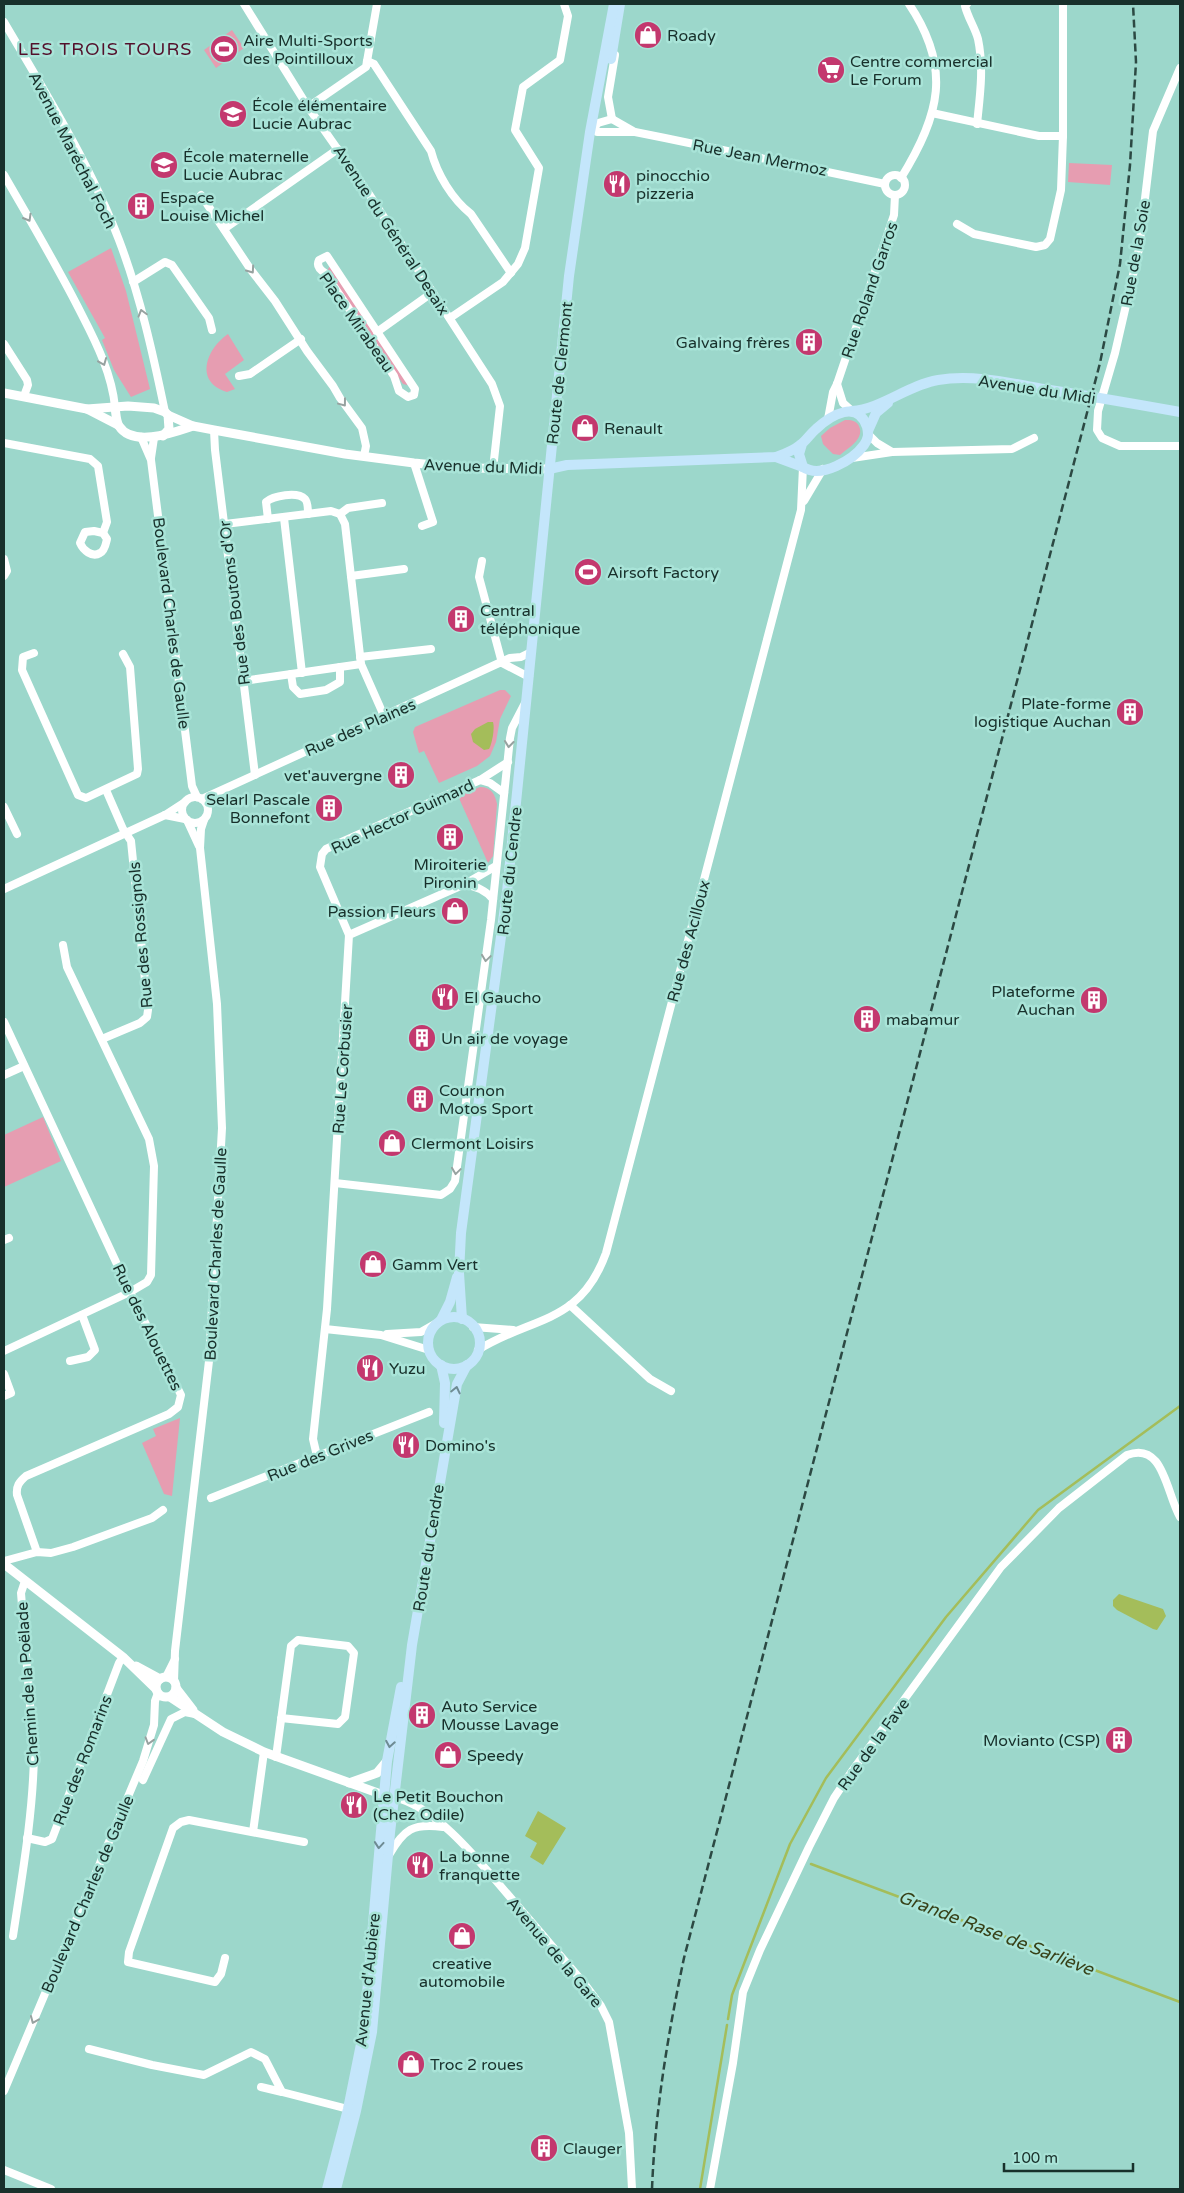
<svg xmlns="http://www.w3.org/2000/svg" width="1184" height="2193" viewBox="0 0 1184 2193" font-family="'Varela Round',sans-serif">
	<rect width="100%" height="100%" fill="#9cd7cb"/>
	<g fill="#e69db1">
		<path d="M232,30L244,48L216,68L204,50Z"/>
		<path d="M1069,163L1112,165L1110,185L1068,182Z"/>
		<path d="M111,248L126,291L150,389L131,397L114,370L102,340L105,338L68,272Z"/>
		<path d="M329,267L332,268L408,383L407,385L403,384L327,272Z"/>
		<path d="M228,334L244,360L225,374L235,389L227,392C194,382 206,349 228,334Z"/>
		<path d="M845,420C850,420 856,420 859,426C865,439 848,448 840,455L833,454L823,444L821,436L830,428Z"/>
		<path d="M500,690H505L511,696L500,719L496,742L490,756L477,766L439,783L424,751L419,753L413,732L415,727Z"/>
		<path d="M480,787C491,787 495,794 497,804L493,856L488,863L458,796Z"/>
		<path d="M43,1117L61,1161L4,1187V1135Z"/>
		<path d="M180,1418L172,1496L164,1494L142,1443L156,1436L153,1429Z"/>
	</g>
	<g fill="#a4bd5a">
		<path d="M488,722H493C495,728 492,744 489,749L484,750L473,742L471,734L475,729Z"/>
		<path d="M1119,1594L1163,1609L1166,1616L1157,1630L1153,1629L1117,1610L1113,1606V1600Z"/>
		<path d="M538,1811L566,1828L543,1865L530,1857L537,1843L525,1836Z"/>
	</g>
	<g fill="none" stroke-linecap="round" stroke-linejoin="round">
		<g stroke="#a4bd5a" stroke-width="2.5">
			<path d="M811,1864L1180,2002"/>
			<path d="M728,2019L732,1995L790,1844L826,1778L946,1617L1038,1510L1180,1406"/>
			<path d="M700,2189L727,2025"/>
		</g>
		<g stroke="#fff" stroke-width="8">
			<path d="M244,4L308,107L369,194L492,384L500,406L493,469"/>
			<path d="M967,4L965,6C968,18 975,28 978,39C984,68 980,95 977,124"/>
			<path d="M1063,4V136"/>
			<path d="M4,22C45,92 90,164 119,240C140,295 153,354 165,412"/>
			<path d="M367,61L374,64L431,151C437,174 452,199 471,214L511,273"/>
			<path d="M1180,68L1153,131L1139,249L1115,353L1098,411L1097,430L1102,438L1120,446H1180"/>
			<path d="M308,107L366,67L377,4"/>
			<path d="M932,113L1039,136H1063L1061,190L1050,239L1045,245L1036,247L974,234L957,224"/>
			<path d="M612,119L608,97L615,55"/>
			<path d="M592,122L597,132H635L665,138L885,184"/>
			<path d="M591,131L598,123L612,119L633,131"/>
			<path d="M4,175C31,222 58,267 82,315C97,344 112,375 115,407"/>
			<circle cx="895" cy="185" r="10"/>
			<path d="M901,178C940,115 952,68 909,4"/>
			<path d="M201,195L251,270L275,301L307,351L333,386L340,398L362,428L366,446L364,456"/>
			<path d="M224,229L338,149"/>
			<path d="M327,256L415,389L414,395L408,397L399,391L394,376L325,273C320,270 316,266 319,260Z"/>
			<path d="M133,282L165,262L172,265L209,318L212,330"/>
			<path d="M450,318L503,282L518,264L525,248L539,168L515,130L523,87L560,60L568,16L564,4"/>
			<path d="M377,332L433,292"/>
			<path d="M4,344L27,380L28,385L24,396"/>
			<path d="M239,376L250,374L301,339"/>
			<path d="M837,384L843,403L852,411"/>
			<path d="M828,419L833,392L837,384L894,215L895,195"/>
			<path d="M214,430L215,450L255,775"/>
			<path d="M869,435L877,443L892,452L1012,449L1034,438"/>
			<path d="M141,437L151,460L192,786L197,797"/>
			<path d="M4,443L90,459L98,466L107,522L103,533"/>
			<path d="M151,458L154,438"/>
			<path d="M852,458L892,452"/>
			<path d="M414,463L433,522L422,526"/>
			<path d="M804,501L823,469"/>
			<path d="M340,514L348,508L382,503"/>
			<path d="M284,518L302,673"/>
			<path d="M268,519L266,502C273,496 297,491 305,499C308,502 308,509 308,514"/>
			<path d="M225,524L331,511L340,514L345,524L361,664L384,716"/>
			<path d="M94,531L103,533L107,539C106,543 105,551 100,553C92,558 83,550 80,543L85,532Z"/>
			<path d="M4,559L7,571L4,576"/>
			<path d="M482,561L479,577L502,663"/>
			<path d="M351,576L404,569"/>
			<path d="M34,653L23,657L22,670L78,795L86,798L137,774L138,769L130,667L123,654"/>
			<path d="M360,657L431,649"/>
			<path d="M502,663L529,677"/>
			<path d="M291,674L293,687L300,694L326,690L340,682V667"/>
			<path d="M243,681L361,664"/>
			<path d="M480,780L490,783L504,793"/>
			<circle cx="195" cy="810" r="13"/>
			<path d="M202,799L510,658L521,657L531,652"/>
			<path d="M4,807L17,834"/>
			<path d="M165,815L185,819"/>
			<path d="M187,820L199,846"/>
			<path d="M465,884C477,887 485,890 493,899"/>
			<path d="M4,889L165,815L185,802"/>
			<path d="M349,935L320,867L322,854L326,849L480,780L508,762"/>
			<path d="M4,1022L130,1292L181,1395L178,1407L169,1414L26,1476C19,1482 16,1486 17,1495L37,1552"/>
			<path d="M102,1039L140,1023L147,1017L148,1010L131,841L123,829L106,790"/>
			<path d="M4,1075L24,1066"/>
			<path d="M335,1183L441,1195L450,1189L455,1181L491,920L510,738L512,728L525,703"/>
			<path d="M4,1240L9,1238"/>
			<path d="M570,1305L650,1379L671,1391"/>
			<path d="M473,1327L513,1330"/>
			<path d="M325,1329L381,1335L429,1350"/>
			<path d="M387,1334L421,1332L435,1324"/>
			<path d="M478,1350C532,1316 580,1325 606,1253L801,510L803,467"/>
			<path d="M4,1351L130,1292L147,1282L151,1275L154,1166L149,1139L67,967L63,945"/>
			<path d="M70,1361L88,1357L95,1350L82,1315"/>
			<path d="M4,1374L11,1393L4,1396"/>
			<path d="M317,1456L313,1439L327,1309L349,935L465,884L496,866"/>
			<path d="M211,1498L429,1412"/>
			<path d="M4,1561L37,1552L51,1553L73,1547L152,1518L163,1510"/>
			<path d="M166,1677L175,1659"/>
			<path d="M174,1681L175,1651L209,1361L222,1128L217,1004L200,848L201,829L204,820"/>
			<path d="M276,1757L291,1646L298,1640L348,1646L354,1653L345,1717L338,1724L281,1718"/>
			<path d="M143,1780L171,1719L185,1712L195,1714"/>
			<path d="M394,1797C439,1807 486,1870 516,1904C538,1930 561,1956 583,1982L601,2006L609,2022L629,2133L632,2189"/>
			<path d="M253,1832L264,1752"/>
			<path d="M27,1838L45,1842L52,1839L119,1663L123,1657"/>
			<path d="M389,1855C404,1829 413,1823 443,1827"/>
			<path d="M13,1936C22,1876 33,1815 34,1754L21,1593L25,1581"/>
			<path d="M225,1958L221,1974L215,1982L128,1962L129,1952L173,1828L181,1822L189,1820L304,1842"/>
			<path d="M89,2049L152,2065L204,2075L251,2052L265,2059L282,2092L352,2110"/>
			<path d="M261,2087L282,2092"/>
			<path d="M4,2091L143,1761L154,1725L155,1701L158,1693"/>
			<path d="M4,2170L51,2189"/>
			<path d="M710,2189L733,2063L743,1992L760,1950L809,1847L834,1798L852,1771L1001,1567L1059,1508L1127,1455C1164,1441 1166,1493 1180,1517"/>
		</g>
		<g stroke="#fff" stroke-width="9">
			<path d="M4,393L87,409L128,406L154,408L165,412L168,415L169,429L163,436"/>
			<path d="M115,407C116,414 116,421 119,426C133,448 175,432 193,426"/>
			<path d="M87,409L118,425"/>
			<path d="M168,415L193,426L214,430L345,454L414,463L465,468L549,469"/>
			<path d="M4,1564L123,1657L156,1689"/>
			<path d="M136,1666L160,1679"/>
			<circle cx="166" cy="1687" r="10"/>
			<path d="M176,1688L193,1710"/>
			<path d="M170,1697L223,1732L264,1752L389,1797"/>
			<path d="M349,1783L377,1773L387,1761"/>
		</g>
		<g stroke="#c4e6fb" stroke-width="10">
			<path d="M611,59L620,4"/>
			<path d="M852,411C881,409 908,385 938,380C973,374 1010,383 1044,389C1090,396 1135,404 1180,412"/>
			<path d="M868,431L876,413L888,403"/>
			<path d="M776,457L803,467"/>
			<path d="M549,469L567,465L776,457C784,454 793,451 800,445C806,441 810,434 816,429C831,415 858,399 867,427C869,435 868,439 864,445C853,460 821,479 803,467L799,454L802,444"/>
			<circle cx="454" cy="1343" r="26"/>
			<path d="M462,1319L459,1273L461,1233L507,892L569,276L590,132L614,4"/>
			<path d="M441,1320L450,1302L457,1277"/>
			<path d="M441,1365L445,1383L444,1423"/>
			<path d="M327,2189L348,2109L364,2029L387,1761L401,1687"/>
			<path d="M336,2189L356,2111L372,2032L390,1833L412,1645L457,1384L467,1365"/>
		</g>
		<path stroke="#2c4943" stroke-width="2.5" stroke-dasharray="8 4" stroke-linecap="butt" d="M652,2189C655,2111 668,2034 684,1958L1100,363L1120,264L1130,165L1136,62L1133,4"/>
	</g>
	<defs><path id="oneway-chevron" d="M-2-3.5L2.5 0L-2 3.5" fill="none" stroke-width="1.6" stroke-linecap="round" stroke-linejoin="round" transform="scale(1.25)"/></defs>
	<g stroke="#97a2a0">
		<use href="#oneway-chevron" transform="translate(28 218) rotate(60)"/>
		<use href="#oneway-chevron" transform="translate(251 270) rotate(55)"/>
		<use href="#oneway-chevron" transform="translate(142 313) rotate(-106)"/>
		<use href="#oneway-chevron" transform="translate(103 362) rotate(68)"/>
		<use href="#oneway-chevron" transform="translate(343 403) rotate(53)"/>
		<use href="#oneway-chevron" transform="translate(509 744) rotate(96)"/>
		<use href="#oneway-chevron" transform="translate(486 958) rotate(98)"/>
		<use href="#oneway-chevron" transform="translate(456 1171) rotate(98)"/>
		<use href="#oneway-chevron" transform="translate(149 1741) rotate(107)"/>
		<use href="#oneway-chevron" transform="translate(34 2020) rotate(113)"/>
	</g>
	<g stroke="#6e8b93">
		<use href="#oneway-chevron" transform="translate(456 1390) rotate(-77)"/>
		<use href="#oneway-chevron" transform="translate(390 1744) rotate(100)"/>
		<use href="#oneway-chevron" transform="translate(379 1845) rotate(95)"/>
	</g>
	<defs>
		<symbol id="shop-disc" viewBox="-11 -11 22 22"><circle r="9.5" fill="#c3386e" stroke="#a9e4d8"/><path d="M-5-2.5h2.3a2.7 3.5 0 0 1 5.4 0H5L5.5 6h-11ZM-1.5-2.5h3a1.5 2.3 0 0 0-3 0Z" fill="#fff"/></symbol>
		<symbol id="stadium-disc" viewBox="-11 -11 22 22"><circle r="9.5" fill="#c3386e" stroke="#a9e4d8"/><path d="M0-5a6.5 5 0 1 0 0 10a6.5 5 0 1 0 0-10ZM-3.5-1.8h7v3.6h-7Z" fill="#fff"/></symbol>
		<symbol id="supermarket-disc" viewBox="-11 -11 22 22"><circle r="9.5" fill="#c3386e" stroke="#a9e4d8"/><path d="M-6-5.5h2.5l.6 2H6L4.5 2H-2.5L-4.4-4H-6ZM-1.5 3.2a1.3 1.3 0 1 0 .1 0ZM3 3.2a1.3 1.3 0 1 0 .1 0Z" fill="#fff"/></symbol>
		<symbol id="school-disc" viewBox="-11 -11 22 22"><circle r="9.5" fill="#c3386e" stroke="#a9e4d8"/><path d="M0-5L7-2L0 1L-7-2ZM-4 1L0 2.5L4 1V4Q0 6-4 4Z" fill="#fff"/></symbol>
		<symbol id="restaurant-disc" viewBox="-11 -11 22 22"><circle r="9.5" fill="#c3386e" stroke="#a9e4d8"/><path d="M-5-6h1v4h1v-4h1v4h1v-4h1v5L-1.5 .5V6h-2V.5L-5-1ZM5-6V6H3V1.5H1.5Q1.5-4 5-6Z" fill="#fff"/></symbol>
		<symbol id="building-disc" viewBox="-11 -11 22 22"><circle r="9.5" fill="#c3386e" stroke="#a9e4d8"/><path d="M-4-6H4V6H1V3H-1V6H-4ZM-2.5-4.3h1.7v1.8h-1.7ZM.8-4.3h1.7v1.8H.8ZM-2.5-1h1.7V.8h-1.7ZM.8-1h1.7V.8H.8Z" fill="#fff"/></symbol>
	</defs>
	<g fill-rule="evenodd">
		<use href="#shop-disc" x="632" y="19" width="32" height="32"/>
		<use href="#stadium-disc" x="208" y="33" width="32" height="32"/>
		<use href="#supermarket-disc" x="815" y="54" width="32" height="32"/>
		<use href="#school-disc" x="217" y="98" width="32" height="32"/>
		<use href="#school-disc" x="148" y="149" width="32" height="32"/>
		<use href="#restaurant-disc" x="601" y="168" width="32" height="32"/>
		<use href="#building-disc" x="125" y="190" width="32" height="32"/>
		<use href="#building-disc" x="793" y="326" width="32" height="32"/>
		<use href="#shop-disc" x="569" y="412" width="32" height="32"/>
		<use href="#stadium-disc" x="572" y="556" width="32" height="32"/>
		<use href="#building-disc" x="445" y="603" width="32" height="32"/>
		<use href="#building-disc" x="1114" y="696" width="32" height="32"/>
		<use href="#building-disc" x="385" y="759" width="32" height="32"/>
		<use href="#building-disc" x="313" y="792" width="32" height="32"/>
		<use href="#building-disc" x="434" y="821" width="32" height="32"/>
		<use href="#shop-disc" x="439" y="895" width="32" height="32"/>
		<use href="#restaurant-disc" x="429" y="981" width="32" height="32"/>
		<use href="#building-disc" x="1078" y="984" width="32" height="32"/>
		<use href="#building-disc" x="851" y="1003" width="32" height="32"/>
		<use href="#building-disc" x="406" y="1022" width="32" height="32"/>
		<use href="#building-disc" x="404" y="1083" width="32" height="32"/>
		<use href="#shop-disc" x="376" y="1127" width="32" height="32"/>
		<use href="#shop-disc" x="357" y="1248" width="32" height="32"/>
		<use href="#restaurant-disc" x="354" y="1352" width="32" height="32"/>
		<use href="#restaurant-disc" x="390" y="1429" width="32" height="32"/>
		<use href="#building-disc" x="406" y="1699" width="32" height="32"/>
		<use href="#building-disc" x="1103" y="1724" width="32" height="32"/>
		<use href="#shop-disc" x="432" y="1739" width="32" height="32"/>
		<use href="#restaurant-disc" x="338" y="1789" width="32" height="32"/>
		<use href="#restaurant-disc" x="404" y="1849" width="32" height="32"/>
		<use href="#shop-disc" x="446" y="1920" width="32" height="32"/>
		<use href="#shop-disc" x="395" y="2048" width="32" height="32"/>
		<use href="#building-disc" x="528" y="2132" width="32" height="32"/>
	</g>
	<g text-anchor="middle" stroke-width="5" stroke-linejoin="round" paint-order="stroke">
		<g font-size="16" fill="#18302b" stroke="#a9e4d8" text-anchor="start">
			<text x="667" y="41">Roady</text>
			<text x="243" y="46">Aire Multi-Sports<tspan x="243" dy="18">des Pointilloux</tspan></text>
			<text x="850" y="67">Centre commercial<tspan x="850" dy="18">Le Forum</tspan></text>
			<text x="252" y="111">École élémentaire<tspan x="252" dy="18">Lucie Aubrac</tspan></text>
			<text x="183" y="162">École maternelle<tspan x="183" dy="18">Lucie Aubrac</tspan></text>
			<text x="636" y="181">pinocchio<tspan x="636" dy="18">pizzeria</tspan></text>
			<text x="160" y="203">Espace<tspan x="160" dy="18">Louise Michel</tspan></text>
			<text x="790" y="348" text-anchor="end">Galvaing frères</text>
			<text x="604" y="434">Renault</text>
			<text x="607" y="578">Airsoft Factory</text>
			<text x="480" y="616">Central<tspan x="480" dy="18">téléphonique</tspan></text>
			<text x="1111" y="709" text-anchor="end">Plate-forme<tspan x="1111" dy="18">logistique Auchan</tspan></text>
			<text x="382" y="781" text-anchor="end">vet'auvergne</text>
			<text x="310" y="805" text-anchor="end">Selarl Pascale<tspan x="310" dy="18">Bonnefont</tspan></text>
			<text x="450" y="870" text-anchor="middle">Miroiterie<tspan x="450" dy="18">Pironin</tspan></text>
			<text x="436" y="917" text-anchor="end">Passion Fleurs</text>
			<text x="1075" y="997" text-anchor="end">Plateforme<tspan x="1075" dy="18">Auchan</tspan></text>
			<text x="464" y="1003">El Gaucho</text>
			<text x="886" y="1025">mabamur</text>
			<text x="441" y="1044">Un air de voyage</text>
			<text x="439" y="1096">Cournon<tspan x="439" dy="18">Motos Sport</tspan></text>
			<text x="411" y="1149">Clermont Loisirs</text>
			<text x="392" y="1270">Gamm Vert</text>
			<text x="389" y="1374">Yuzu</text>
			<text x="425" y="1451">Domino's</text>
			<text x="441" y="1712">Auto Service<tspan x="441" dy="18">Mousse Lavage</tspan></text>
			<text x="1100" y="1746" text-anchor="end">Movianto (CSP)</text>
			<text x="467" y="1761">Speedy</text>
			<text x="373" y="1802">Le Petit Bouchon<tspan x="373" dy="18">(Chez Odile)</tspan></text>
			<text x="439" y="1862">La bonne<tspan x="439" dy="18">franquette</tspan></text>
			<text x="462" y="1969" text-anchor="middle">creative<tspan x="462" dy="18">automobile</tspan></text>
			<text x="430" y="2070">Troc 2 roues</text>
			<text x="563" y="2154">Clauger</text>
		</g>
		<g font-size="16" fill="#18302b" stroke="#a9e4d8">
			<text transform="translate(73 150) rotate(63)" y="6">Avenue Maréchal Foch</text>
			<text transform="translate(760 157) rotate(11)" y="6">Rue Jean Mermoz</text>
			<text transform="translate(392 230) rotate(57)" y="6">Avenue du Général Desaix</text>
			<text transform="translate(1135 253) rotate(-80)" y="6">Rue de la Soie</text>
			<text transform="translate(869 290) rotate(-71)" y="6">Rue Roland Garros</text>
			<text transform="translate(357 322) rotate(55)" y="6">Place Mirabeau</text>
			<text transform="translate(559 373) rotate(-84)" y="6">Route de Clermont</text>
			<text transform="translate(1037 389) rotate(9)" y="6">Avenue du Midi</text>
			<text transform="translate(483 466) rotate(2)" y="6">Avenue du Midi</text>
			<text transform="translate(234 603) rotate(-97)" y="6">Rue des Boutons d'Or</text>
			<text transform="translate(172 623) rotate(83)" y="6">Boulevard Charles de Gaulle</text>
			<text transform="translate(360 727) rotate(-24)" y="6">Rue des Plaines</text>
			<text transform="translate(402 816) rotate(-25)" y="6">Rue Hector Guimard</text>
			<text transform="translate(509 871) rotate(-84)" y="6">Route du Cendre</text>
			<text transform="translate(140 935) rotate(-95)" y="6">Rue des Rossignols</text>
			<text transform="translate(688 941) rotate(-75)" y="6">Rue des Acilloux</text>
			<text transform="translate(342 1069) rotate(-86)" y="6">Rue Le Corbusier</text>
			<text transform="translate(215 1254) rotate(-87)" y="6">Boulevard Charles de Gaulle</text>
			<text transform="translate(148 1327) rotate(64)" y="6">Rue des Alouettes</text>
			<text transform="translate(320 1455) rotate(-22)" y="6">Rue des Grives</text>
			<text transform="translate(428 1548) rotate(-81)" y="6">Route du Cendre</text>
			<text transform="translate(27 1684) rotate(-94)" y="6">Chemin de la Poëlade</text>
			<text transform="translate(873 1744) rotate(-54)" y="6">Rue de la Fave</text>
			<text transform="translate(82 1760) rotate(-69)" y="6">Rue des Romarins</text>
			<text transform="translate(87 1894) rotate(-67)" y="6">Boulevard Charles de Gaulle</text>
			<text transform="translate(555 1952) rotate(50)" y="6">Avenue de la Gare</text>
			<text transform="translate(367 1980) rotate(-84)" y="6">Avenue d'Aubière</text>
		</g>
		<g font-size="18" letter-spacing="1" fill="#53102b" stroke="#a9e4d8">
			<text x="105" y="55">LES TROIS TOURS</text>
		</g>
		<g font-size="18" font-style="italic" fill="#374118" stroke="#a9e4d8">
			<text transform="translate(996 1933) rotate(21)" y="6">Grande Rase de Sarliève</text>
		</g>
	</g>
	<rect width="1184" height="2193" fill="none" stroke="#18302b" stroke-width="10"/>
	<path d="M1004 2163v8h129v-8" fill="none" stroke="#18302b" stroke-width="2.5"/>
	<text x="1012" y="2163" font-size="15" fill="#18302b" stroke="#a9e4d8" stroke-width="4" paint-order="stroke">100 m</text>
</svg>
